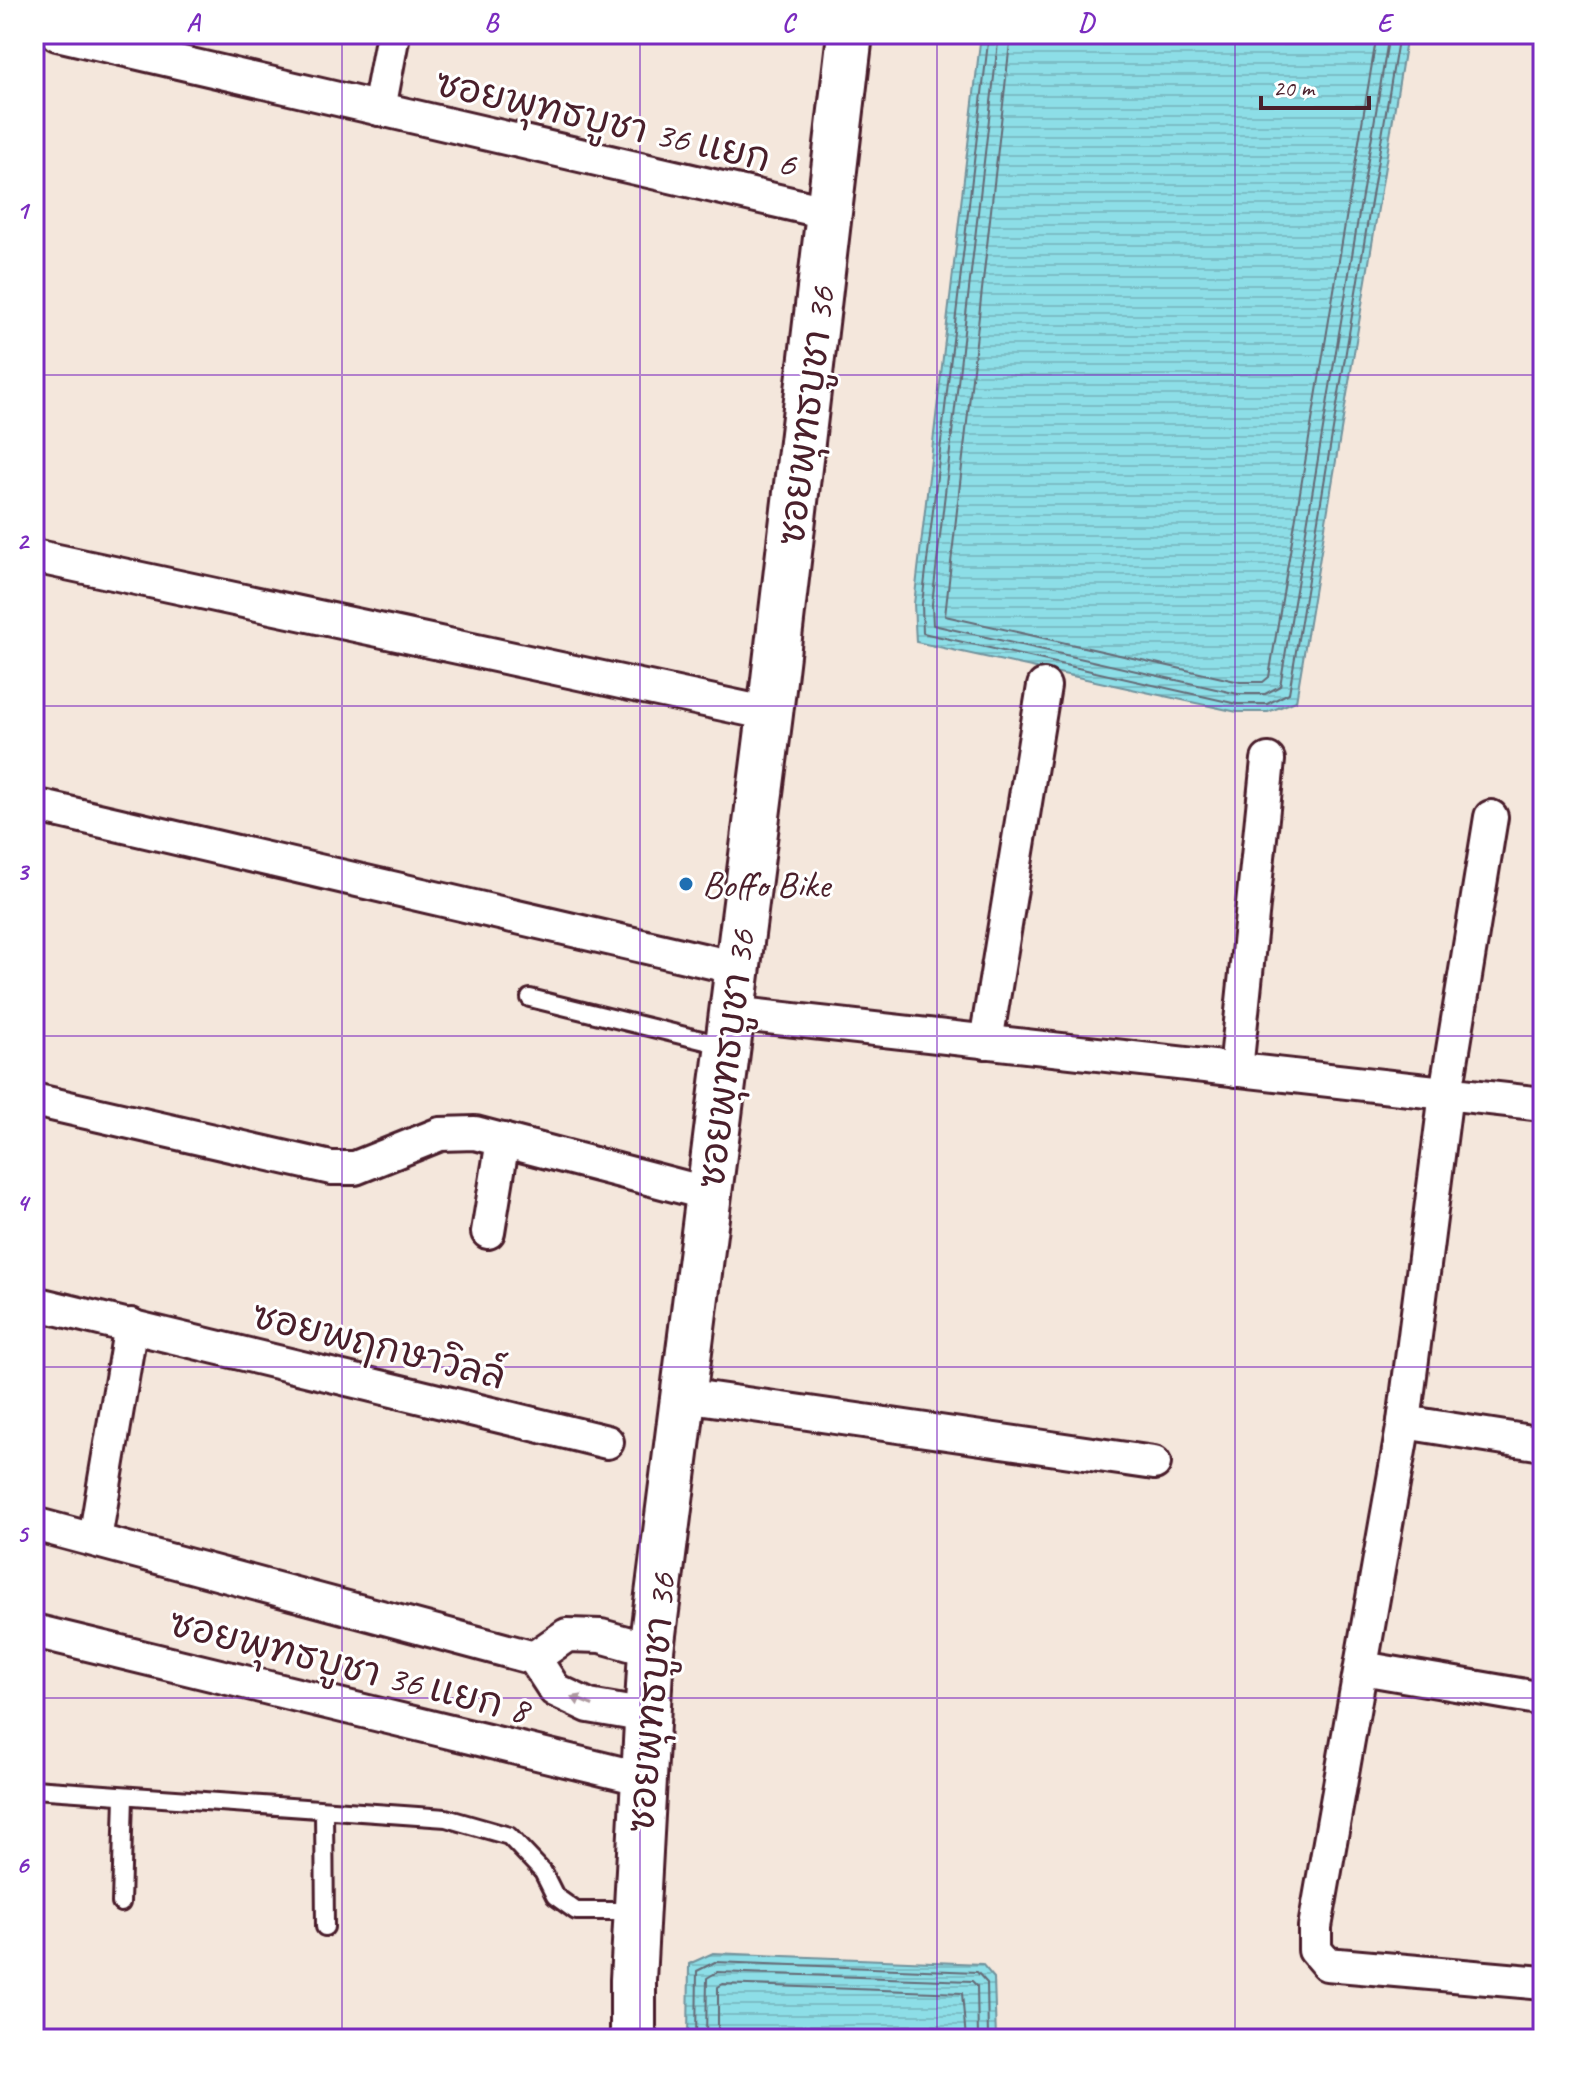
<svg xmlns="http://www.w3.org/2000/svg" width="1577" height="2073" viewBox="0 0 1577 2073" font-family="Caveat,'Playpen Sans Thai',sans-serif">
	<defs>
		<pattern id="water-rules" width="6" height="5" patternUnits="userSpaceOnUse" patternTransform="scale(2)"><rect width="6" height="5" fill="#8ddee7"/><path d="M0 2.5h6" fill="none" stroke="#7bbec6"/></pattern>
	</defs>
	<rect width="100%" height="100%" fill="#f4e7dc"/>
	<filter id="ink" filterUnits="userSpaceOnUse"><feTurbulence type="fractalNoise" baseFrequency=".0125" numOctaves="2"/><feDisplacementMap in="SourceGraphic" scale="16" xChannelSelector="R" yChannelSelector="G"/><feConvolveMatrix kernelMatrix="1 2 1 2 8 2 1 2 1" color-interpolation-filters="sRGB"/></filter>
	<g filter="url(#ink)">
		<g fill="url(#water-rules)" stroke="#72929c" stroke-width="2">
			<path d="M981,34H1407L1296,701L1268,712H1237L916,642L914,604Z"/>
			<path d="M713,1953L982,1964L994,1978L996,2039H688L689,1964Z"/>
		</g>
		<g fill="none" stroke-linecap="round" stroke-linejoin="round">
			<g stroke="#656b76" stroke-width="2">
				<path d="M989,34L922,604L923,633L1237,704H1267L1289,693L1399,34"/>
				<path d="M999,34L932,604L933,625L1238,694H1265L1280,686L1389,34"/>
				<path d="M1011,34L945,616L1240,682H1263L1269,677L1377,34"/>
				<path d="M696,2039L697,1971L715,1962L977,1972L987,1983L988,2039"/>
				<path d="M706,2039L707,1978L717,1972L972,1981L977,1986L978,2039"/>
				<path d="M718,2039V1987L723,1984L962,1993L966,2039"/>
			</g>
			<defs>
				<g id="lane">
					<path d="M530,998L726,1046"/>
					<path d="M34,1789L446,1818L509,1836L543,1872L555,1896L576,1911H634"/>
					<path d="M324,1811L325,1927"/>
					<path d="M121,1903L124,1796"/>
				</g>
				<g id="street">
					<path d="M57,34L830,213"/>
					<path d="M379,109L393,34"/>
					<path d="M34,556L770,714"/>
					<path d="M34,805L737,968"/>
					<path d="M1491,817L1446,1093L1404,1422L1315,1927V1950L1327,1964L1543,1983"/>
					<path d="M732,1013L1543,1104"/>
					<path d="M986,1042L1044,686"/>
					<path d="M1236,1070L1268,760"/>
					<path d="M34,1100L331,1168H355L440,1134L475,1133L709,1194"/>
					<path d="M488,1232L503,1140"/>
					<path d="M34,1303L607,1442"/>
					<path d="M684,1395L1154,1463"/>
					<path d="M1404,1422L1543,1444"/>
					<path d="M34,1524L534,1658L555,1690L589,1706L647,1716"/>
					<path d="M95,1539L131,1325"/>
					<path d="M34,1631L644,1779"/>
					<path d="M534,1658L567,1635L601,1636L651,1650"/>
					<path d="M1362,1668L1543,1699"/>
				</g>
				<path id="secondary" d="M633,2039V1980L651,1650L770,714L850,34"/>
			</defs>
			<use href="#lane" stroke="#4a1f2b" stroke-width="22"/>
			<use href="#street" stroke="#4a1f2b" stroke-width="38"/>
			<use href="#secondary" stroke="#4a1f2b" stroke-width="50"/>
			<use href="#lane" stroke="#fff" stroke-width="16"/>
			<use href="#street" stroke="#fff" stroke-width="32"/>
			<use href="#secondary" stroke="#fff" stroke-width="44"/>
		</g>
		<defs><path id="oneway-solid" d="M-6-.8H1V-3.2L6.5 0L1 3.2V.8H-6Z" transform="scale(2)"/></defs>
		<use fill="#ae9aa0" href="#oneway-solid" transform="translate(582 1701) rotate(-158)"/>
	</g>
	<path fill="none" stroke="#7b2cbf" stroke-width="2" stroke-opacity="0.55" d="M342,34V2039M640,34V2039M937,34V2039M1235,34V2039M34,375H1543M34,706H1543M34,1036H1543M34,1367H1543M34,1698H1543"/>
	<circle fill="#1f6fb2" stroke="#fff" stroke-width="3" cx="686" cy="884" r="8"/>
	<g text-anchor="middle" stroke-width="6" stroke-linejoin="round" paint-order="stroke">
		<g font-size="38" fill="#4a1f2b" stroke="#fff">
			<text transform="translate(616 123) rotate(13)" y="13">ซอยพุทธบูชา 36 แยก 6</text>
			<text transform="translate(806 416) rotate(-83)" y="13">ซอยพุทธบูชา 36</text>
			<text transform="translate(726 1059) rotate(-83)" y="13">ซอยพุทธบูชา 36</text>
			<text transform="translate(379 1345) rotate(14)" y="13">ซอยพฤกษาวิลล์</text>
			<text transform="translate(349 1666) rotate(14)" y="13">ซอยพุทธบูชา 36 แยก 8</text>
			<text transform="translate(651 1703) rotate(-85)" y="13">ซอยพุทธบูชา 36</text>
		</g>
		<g font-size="38" fill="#4a1f2b" stroke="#fff" text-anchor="start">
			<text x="702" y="897">Boffo Bike</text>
		</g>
	</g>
	<rect width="1577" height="2073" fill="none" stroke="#fff" stroke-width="88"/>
	<path d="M1261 96v12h108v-12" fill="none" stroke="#4a1f2b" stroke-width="4"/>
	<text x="1273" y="96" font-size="24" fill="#4a1f2b" stroke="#ffffff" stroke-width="6" paint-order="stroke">20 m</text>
	<rect x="44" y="44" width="1489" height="1985" fill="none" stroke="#7b2cbf" stroke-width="3"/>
	<g font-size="26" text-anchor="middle" font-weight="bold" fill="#7b2cbf">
		<text x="193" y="31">A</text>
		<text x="491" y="31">B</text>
		<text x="788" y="31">C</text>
		<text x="1086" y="31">D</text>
		<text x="1384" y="31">E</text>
		<text x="22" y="219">1</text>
		<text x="22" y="549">2</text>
		<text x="22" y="880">3</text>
		<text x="22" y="1211">4</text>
		<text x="22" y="1542">5</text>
		<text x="22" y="1873">6</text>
	</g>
</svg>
